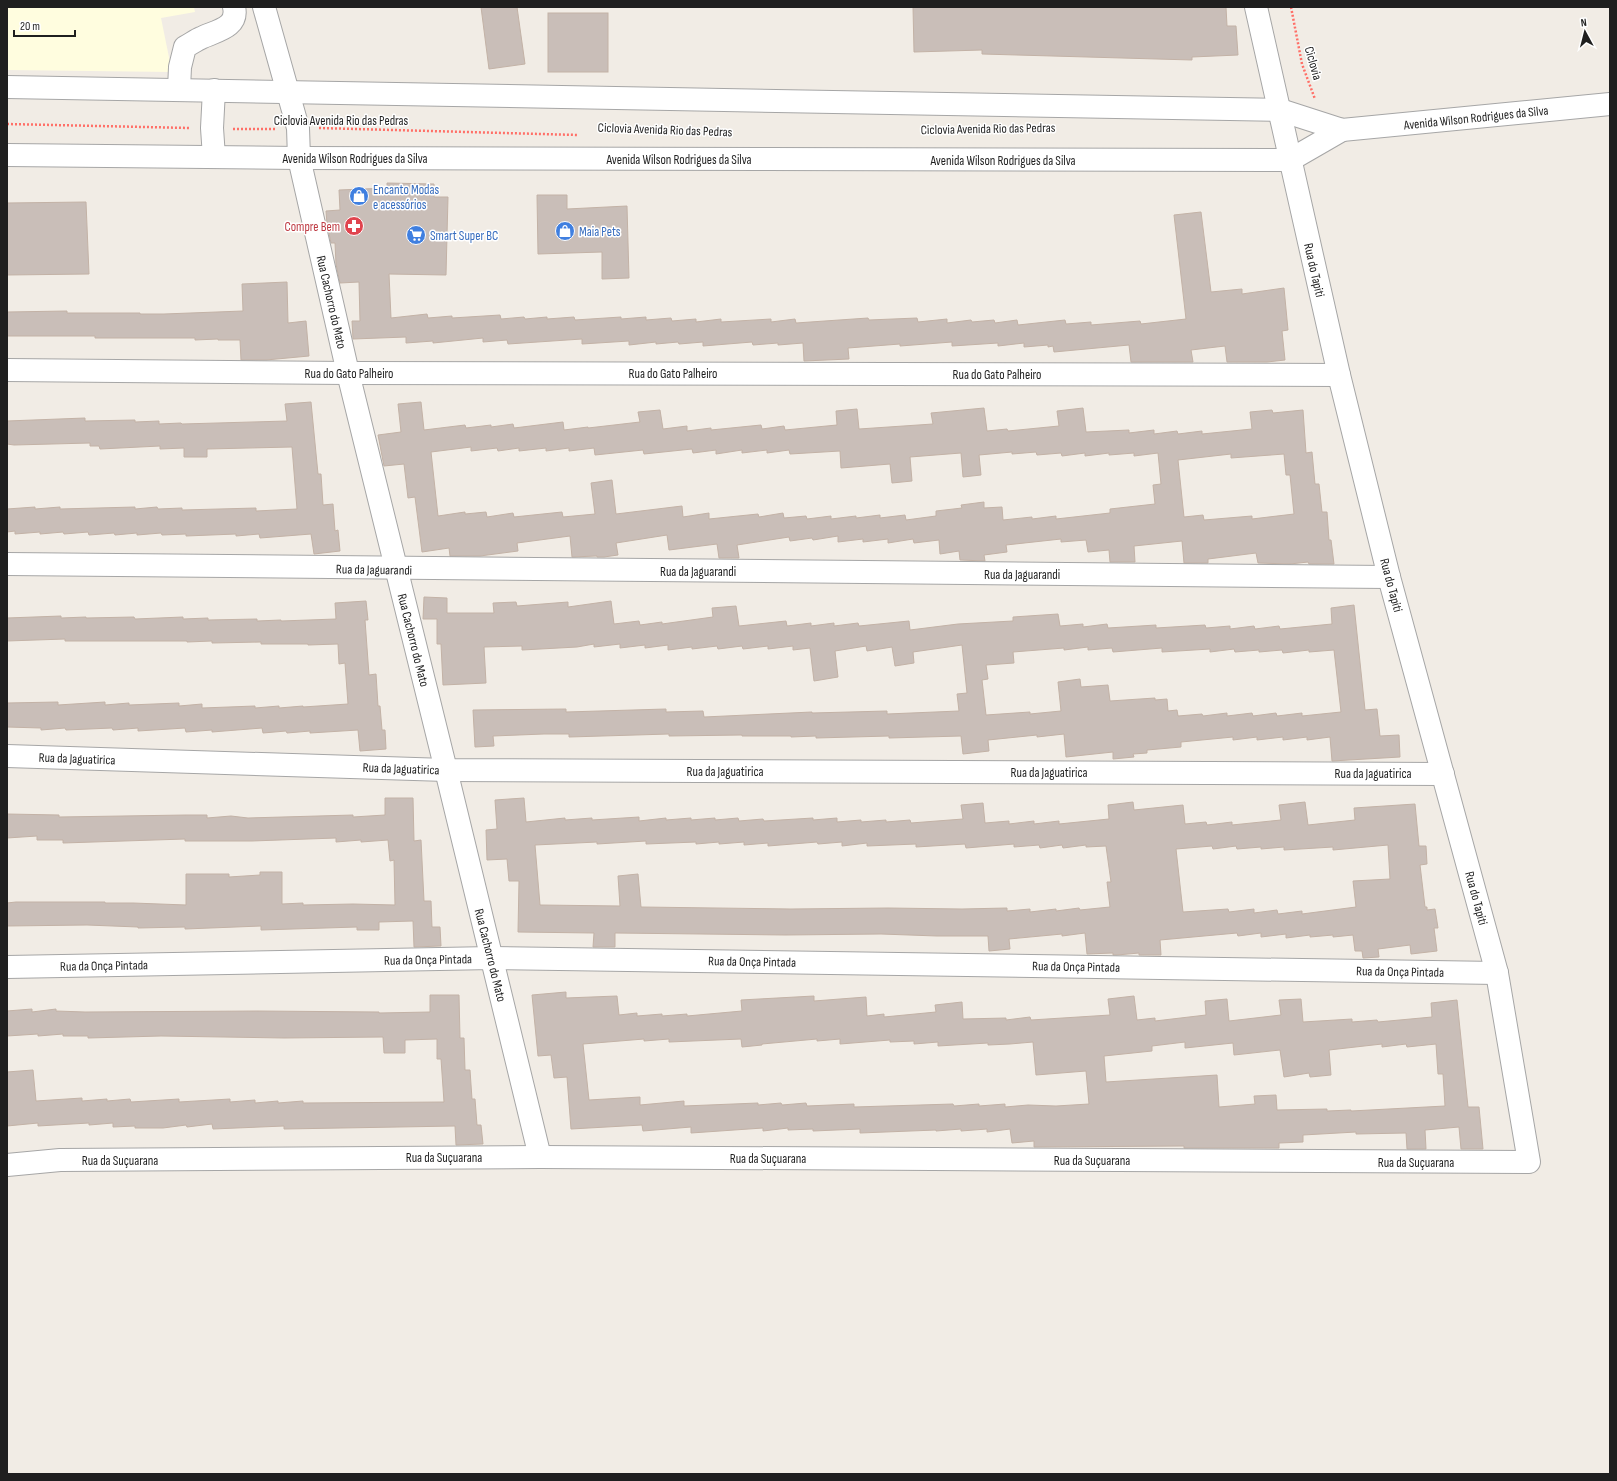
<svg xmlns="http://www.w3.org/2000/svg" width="1617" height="1481" viewBox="0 0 1617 1481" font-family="'Sofia Sans Condensed',sans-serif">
	<rect width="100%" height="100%" fill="#f1ece5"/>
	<path fill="#fffddf" d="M7,7H194L195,12L161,18L172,72L7,70Z"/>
	<g fill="#c9beb8" stroke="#c3b2a6" fill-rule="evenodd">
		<path d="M481,7H517L525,64L489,69Z"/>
		<path d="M913,7H1226L1227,26H1236L1238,55L1192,57V60L982,54V50L914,52Z"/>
		<rect x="548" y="13" width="60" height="59"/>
		<path d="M387,183L434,184V197H448L446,275L389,274L391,318L427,314L428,318L452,316V318L500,315L501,319L524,317L525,319L547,317V319L574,317L575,320L621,317V319L646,317V320L671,318L672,321L696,319V322L721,319V322L771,319V322L795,319L796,323L868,318L869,320L917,318L918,322L947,319V323L971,320L972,322L994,320L995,323L1017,320L1018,325L1065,320L1066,324L1091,322V325L1140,321L1141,324L1186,319L1174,215L1201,212L1211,292L1242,289V294L1284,288L1288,330L1282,331L1285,360L1267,362H1227L1225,346L1191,350L1193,362H1131L1129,345L1054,352L1053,346L1048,347V345L1024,347V343L998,346V343L952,346V342L900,346V344L848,348L849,359L804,361L803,343L778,345V343L753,345L752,342L703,346V342L679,344L678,342L656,344V342L629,345V341L582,344V339L508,344L507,340L483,342V338L433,343V341L406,343V337L353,339L352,321H360L359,282L340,283L336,264L335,243H331L327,224L326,211L340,210L339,190L387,188Z"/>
		<path d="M537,195H567V209L627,206L629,278L602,279V252L538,254Z"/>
		<path d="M86,202L89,274L7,275V203Z"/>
		<path d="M287,282L288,323L306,321L309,356L266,360H241L240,340H218V339L195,340V338H95V336H7V312L67,311V313H140V314H164L243,311L242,284Z"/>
		<path d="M311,402L318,474H321L323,505L333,504L335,531L338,530L340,551L314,554L311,534L260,538L259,534L236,536V534L186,536V534L162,535L161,533L137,535V533L115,535L114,533L89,535L88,532L64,534L63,532L40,534V532L15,534V531L7,532V509L35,507V509L60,507V509L135,507V509L157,507L158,509L182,508V510L256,508V511L297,509L292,447L207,449V457H184V448L160,449V446L100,449L99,446H90V443L14,445L7,444V421L85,418V421L135,420V422L159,421V424L181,423L182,424L287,421L285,404Z"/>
		<path d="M421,402L424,430L465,425L466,428L491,425V427L513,424L514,428L563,422L564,430L588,427V428L640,422L638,412L660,410L663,429L687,426V431L711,428V430L761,425L762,429L784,426L785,430L837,425L836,411L857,409L859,429L933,424L931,413L984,408L987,431L1007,429L1008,431L1059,426L1057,411L1083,408L1086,432L1129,430V433L1154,430V434L1177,431L1178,434L1202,431V434L1252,429L1250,412L1272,410L1273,413L1303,410L1306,453L1312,452L1315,484H1319L1322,512H1327L1329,540H1331L1334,564H1309L1308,562L1290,564L1258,563L1256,553L1208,559V563H1184L1182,541L1134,546L1135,562H1110L1109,550L1088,552L1086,540L1061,542V539L1006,545L1007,552L984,555L985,561L960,560L959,551L940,554L939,540L914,543L913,539L888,543V539L863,542V539L838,542V536L813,540L812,538L790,541L789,537L737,545L739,558H719L717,544L669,550L667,535L616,543L618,555L604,557H597V556L572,557L570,536L517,543L518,551L480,556H450L449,548L422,552L415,497L408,498L404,464L384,466L378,435L401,432L398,404ZM471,447V451L497,448L498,451L519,448V451L546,448V451L569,448V451L594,448L595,455L643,450L644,454L692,449L693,453L716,450V454L742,450V453L767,450V453L789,450L790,454L840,451L841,468L890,464L892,483L912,481L910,457L961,453L963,477L981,475L979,455L1012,452V454L1036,452L1037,455L1061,453L1062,456L1085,453V456L1109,453V455L1134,453V456L1158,453L1161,484L1153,485L1155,504L1110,509V513L1056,519V516L1032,519V517L1003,520L1002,507L984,508V502L961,505L962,508L936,511V516L906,520L905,515L880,518V515L856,518V516L831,519V516L807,519L806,516L784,518L783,513L759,517L758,514L709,519V513L683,517L682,506L616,514L612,480L591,483L595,514L563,517L562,512L514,517L513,513L487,517L486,512L465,514V512L438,516L431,452ZM1231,454V458L1284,454L1286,475H1290L1294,514L1252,519V516L1204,520L1203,515L1184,517L1178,460Z"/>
		<path d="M424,597L447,598V613H494L493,603L516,602L517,606L568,602V607L611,601L614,624L639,621L640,625L662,622V624L713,617L712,608L736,606L739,626L786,621L787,626L811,623V626L834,623V626L858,623L859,626L909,621L910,630L958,624L1013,621V617L1058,614L1060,626L1083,624V627L1107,624L1108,628L1156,625V628L1205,625L1206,628L1230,626V629L1254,626L1255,629L1279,626L1280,629L1332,624L1331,608L1354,605L1365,710L1377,709L1380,736L1399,735L1400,757L1332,761L1330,737L1307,740V737L1283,740V737L1257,740V737L1233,740V737L1181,742V747L1147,750V753L1133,754L1134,757L1113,759V752L1066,757L1064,734L1037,737V735L988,740L989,751L963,754L961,736L889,738V736L816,738V736L791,737V736H742V735L669,736V734L569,737V734H544L493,736L494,746L475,747L473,710L566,709V712L666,709V712L703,711L704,717L812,712V713L887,711V714L959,711L957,694L967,693L962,645L913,652L914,663L895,666L892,647L867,651L866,646L835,651L838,677L814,681L810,648L793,650V646L768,649V646L743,649L742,646L718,649L717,646L692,649V647L668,650V645L645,648V645L620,648V644L594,647V644L577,647L522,650V646L484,647L486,683L443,685L441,644H437V619H423ZM1088,647V650L1112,648L1113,652L1162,648V652L1210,649V652L1234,649L1235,652L1259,650V652L1282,650L1283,653L1309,650V652L1334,650L1341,712L1302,716V713L1277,716L1276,713L1253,716L1252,713L1227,716V713L1203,716L1202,714L1178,716L1177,710L1168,711L1167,699L1155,700V698L1110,701L1108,685L1081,687L1080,679L1058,682L1061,711L1030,714V712L986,715L982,680L988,679L986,665L1014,663L1013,652L1064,648V650Z"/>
		<path d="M366,601L368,620H365L369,675L376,674L378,706H380L382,730H385L386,749L360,751L358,730L310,733V731L287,733L286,731L263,733L262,728L212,732V730L186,732L185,728L138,731V728L113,730L112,728L66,730L65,728L41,730V728L7,727V703L58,702V705L105,702V705L129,703V705L179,703V706L202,704V708L255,706V708L279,706V708L303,706V707L348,704L345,663L339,664L338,644L308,645V644H261V642L212,643V641L187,642V641H65V639L7,641V618L61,616V618L86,617V618L134,617L135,619L183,617V619L208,618V620L257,619V621L281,620V621L336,619L335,603Z"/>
		<path d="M385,798H413L414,841L421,840L424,901H431L432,927H440L441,946L414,947L413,921L379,922V930H357V927L261,930V926L185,929V927L138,928V927L87,925L7,926V903L16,902H105V903H133L186,905V874H229V877L260,875V872H282V904L303,903V905L353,904L395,905L394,860L390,861L388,840L361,842V840L336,842V838L252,841H185V839L63,843V840H37V836L7,838V814L59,815V817L186,815H207V818L231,816L248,818L353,815V817L385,815Z"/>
		<path d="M524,798L526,822L565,818V820L592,818V820L639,817V821L666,818V820L691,818V820L715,818V820L738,818L739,821L763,819L764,821L813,818V820L837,818V822L861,820V822L886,820V822L910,820L911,823L963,819L961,805L983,803L985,823L1009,821V824L1034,821V824L1059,821V824L1109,819L1108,805L1133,802L1134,810L1183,805L1185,824L1206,822L1207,825L1232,822V825L1281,820L1279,805L1305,802L1308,825L1355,820L1354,808L1415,804L1419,846H1426L1427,864L1420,865L1425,907H1427V910L1435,909L1438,928H1434L1437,951L1411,954L1410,945L1378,949L1379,957L1363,958L1362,951H1355L1353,935L1333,937V935L1310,937V935L1286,938V934L1261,937V933L1238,936L1237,933L1160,940L1161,955H1139V953L1117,955H1113V953L1087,954L1085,933L1062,936V934L1009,939L1010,949L989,951L988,936H937L881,934L785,935L615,933V947H593L594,933L518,932L519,881H509L507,859L487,860L486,830L497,829L495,800ZM646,841V844L696,842V844L719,842V844L744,842V845L768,843V846L817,842L818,844L842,842V846L867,843V846L916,844V847L965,844L966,848L1014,844V847L1039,845L1040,848L1062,845L1063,848L1086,845V847L1106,846L1111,882H1107L1110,907L1080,910L1079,908L1056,911V909L1030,912V909L1007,911V908L962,909L888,908L791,909L641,907L638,874L618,876L620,906L540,905L535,845L597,842V844ZM1388,845L1390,879L1353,881L1356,907L1302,914V911L1278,914L1277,910L1254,913V909L1229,912L1228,909L1183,912L1176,849L1212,846L1213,849L1236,846L1237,849L1261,847V849L1284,847V850L1333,847V850Z"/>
		<path d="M566,992V998L617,996L619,1015L637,1013V1016L662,1014V1016L687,1014V1016L742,1011L741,1000L814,996V1001L866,997L867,1016L884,1014V1017L936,1012L935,1005L962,1002L963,1019L1006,1018V1020L1030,1017L1031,1020L1110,1015L1108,999L1134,996L1137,1020L1155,1018V1021L1206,1015L1205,1001L1227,999L1229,1021L1281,1015L1279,1000L1301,999L1303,1022L1352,1019V1022L1377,1020L1378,1022L1432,1017L1431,1003L1457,1000L1468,1107H1479L1483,1149H1461L1459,1127L1425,1130L1426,1149H1407L1406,1133L1356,1134V1132L1303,1135V1142L1279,1143V1148H1184V1146L1034,1147V1141L1012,1143L1010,1129L987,1132V1129L961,1131V1129L936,1131V1130L860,1133V1129L813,1131V1129L788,1130V1128L763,1131V1128L691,1133V1127L643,1131L642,1125L571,1129L567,1077L554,1078L551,1055L538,1056L532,995ZM644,1039V1041L669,1039V1042L741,1039L742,1047L762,1045V1044L817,1039V1041L840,1039V1044L890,1040V1042L914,1041V1044L938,1042V1046L988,1043V1045L1010,1044L1033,1042L1036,1075L1086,1071L1089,1104L1056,1106L1028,1105L1005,1107V1104L979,1106V1104L954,1106L953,1104L854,1107V1104L807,1106L806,1103L782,1105L781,1103L758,1105V1103L684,1106V1101L640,1105V1097L589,1100L583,1044ZM1185,1042V1048L1233,1043L1234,1055L1280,1050L1284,1077L1309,1073L1310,1077L1331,1075L1329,1050L1382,1044V1047L1406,1044L1407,1047L1436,1044L1438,1074H1443L1445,1106L1351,1111V1110L1327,1111V1109L1277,1110L1276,1095L1254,1096L1255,1104L1219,1107L1217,1075L1106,1082L1104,1056L1152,1051V1046Z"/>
		<path d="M430,995H459L460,1038H464L465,1070H470L472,1099H475L477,1125H481L483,1144L456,1145L455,1126L284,1129V1126L213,1129L212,1124L187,1127L186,1125L163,1128H135V1126L113,1127V1123L89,1125V1123L38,1126V1123L7,1126V1072L33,1070L36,1101L82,1098V1101L107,1099V1101L130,1099L131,1102L179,1099V1102L230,1099V1102L255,1100V1103L278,1101V1103L303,1101V1103L444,1102L441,1059H437V1039L405,1040V1053H384L383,1037L284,1038L161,1036L88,1038V1036H63V1034L38,1036V1034L7,1036V1011L32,1009V1012L56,1009V1011L85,1012L257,1011L379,1012V1013L430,1012Z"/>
	</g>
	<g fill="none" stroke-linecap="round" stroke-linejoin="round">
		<defs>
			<g id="minor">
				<path d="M264,7L298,128L299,158L348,373L446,770L540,1157"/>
				<path d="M7,87L1280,110L1342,130L1610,104"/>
				<path d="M179,89L180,67L185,47C191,44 196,40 201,38C215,31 239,28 234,7"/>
				<path d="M7,155L299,158L1290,160L1342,130"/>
				<path d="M214,157L212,128L214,90"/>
				<path d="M7,370L348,373L1339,375"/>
				<path d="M7,564L1389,577"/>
				<path d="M7,756L446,770L1443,774"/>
				<path d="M7,967L492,958L1497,973"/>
				<path d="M7,1165L60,1160L540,1157L1529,1162L1497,973L1389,577L1339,375L1256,7"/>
			</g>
		</defs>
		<use href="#minor" stroke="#a6a6a6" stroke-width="24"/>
		<g stroke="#ff6f67" stroke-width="2.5" stroke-dasharray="2 2" stroke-linecap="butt">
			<path d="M1291,7L1302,64L1315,99"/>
			<path d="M7,124L190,128"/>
			<path d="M319,128L578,135"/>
			<path d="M233,129H276"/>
		</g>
		<use href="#minor" stroke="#fff" stroke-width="22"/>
	</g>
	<defs>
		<symbol id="shop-disc" viewBox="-11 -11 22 22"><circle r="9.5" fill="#3f7fe0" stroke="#fff"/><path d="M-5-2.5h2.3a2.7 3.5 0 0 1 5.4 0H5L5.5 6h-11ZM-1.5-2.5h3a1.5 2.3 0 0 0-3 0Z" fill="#fff"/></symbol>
		<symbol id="pharmacy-disc" viewBox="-11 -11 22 22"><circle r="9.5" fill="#e0444e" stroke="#fff"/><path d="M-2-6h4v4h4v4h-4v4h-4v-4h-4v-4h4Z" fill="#fff"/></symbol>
		<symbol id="supermarket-disc" viewBox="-11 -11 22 22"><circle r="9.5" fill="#3f7fe0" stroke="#fff"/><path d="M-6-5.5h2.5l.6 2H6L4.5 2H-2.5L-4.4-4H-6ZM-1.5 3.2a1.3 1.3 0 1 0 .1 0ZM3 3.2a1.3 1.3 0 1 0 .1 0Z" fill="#fff"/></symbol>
	</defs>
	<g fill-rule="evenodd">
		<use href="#shop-disc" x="348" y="185" width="22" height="22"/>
		<use href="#pharmacy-disc" x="343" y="215" width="22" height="22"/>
		<use href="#shop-disc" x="554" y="220" width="22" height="22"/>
		<use href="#supermarket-disc" x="405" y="224" width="22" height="22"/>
	</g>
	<g text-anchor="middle" stroke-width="3" stroke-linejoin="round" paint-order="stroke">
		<g font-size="13" fill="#1f1f1f" stroke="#fff">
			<text transform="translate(1314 63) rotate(74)" y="5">Ciclovia</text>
			<text transform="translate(1476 117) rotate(-6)" y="5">Avenida Wilson Rodrigues da Silva</text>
			<text x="341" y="125">Ciclovia Avenida Rio das Pedras</text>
			<text transform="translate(988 128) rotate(-1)" y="5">Ciclovia Avenida Rio das Pedras</text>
			<text transform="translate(665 129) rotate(2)" y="5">Ciclovia Avenida Rio das Pedras</text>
			<text x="355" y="163">Avenida Wilson Rodrigues da Silva</text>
			<text x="679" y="164">Avenida Wilson Rodrigues da Silva</text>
			<text x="1003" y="165">Avenida Wilson Rodrigues da Silva</text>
			<text transform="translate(1315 270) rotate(77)" y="5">Rua do Tapiti</text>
			<text transform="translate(332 302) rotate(77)" y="5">Rua Cachorro do Mato</text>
			<text x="349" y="378">Rua do Gato Palheiro</text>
			<text x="673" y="378">Rua do Gato Palheiro</text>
			<text x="997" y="379">Rua do Gato Palheiro</text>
			<text transform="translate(374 569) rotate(1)" y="5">Rua da Jaguarandi</text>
			<text x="698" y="576">Rua da Jaguarandi</text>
			<text x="1022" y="579">Rua da Jaguarandi</text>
			<text transform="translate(1392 585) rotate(75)" y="5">Rua do Tapiti</text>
			<text transform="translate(414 640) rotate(76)" y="5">Rua Cachorro do Mato</text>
			<text transform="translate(77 758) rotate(2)" y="5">Rua da Jaguatirica</text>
			<text transform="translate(401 768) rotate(2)" y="5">Rua da Jaguatirica</text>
			<text x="725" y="776">Rua da Jaguatirica</text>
			<text x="1049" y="777">Rua da Jaguatirica</text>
			<text x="1373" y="778">Rua da Jaguatirica</text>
			<text transform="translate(1477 898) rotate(75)" y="5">Rua do Tapiti</text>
			<text transform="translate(491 955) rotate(76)" y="5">Rua Cachorro do Mato</text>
			<text transform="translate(428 959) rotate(-1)" y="5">Rua da Onça Pintada</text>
			<text transform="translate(752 961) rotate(1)" y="5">Rua da Onça Pintada</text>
			<text transform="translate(104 965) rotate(-1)" y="5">Rua da Onça Pintada</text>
			<text transform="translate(1076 966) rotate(1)" y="5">Rua da Onça Pintada</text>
			<text transform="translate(1400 971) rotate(1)" y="5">Rua da Onça Pintada</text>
			<text x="444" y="1162">Rua da Suçuarana</text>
			<text x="768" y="1163">Rua da Suçuarana</text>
			<text x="120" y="1165">Rua da Suçuarana</text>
			<text x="1092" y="1165">Rua da Suçuarana</text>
			<text x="1416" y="1167">Rua da Suçuarana</text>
		</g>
		<g font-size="13" fill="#366cbe" stroke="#fff" text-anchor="start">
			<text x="373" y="194">Encanto Modas<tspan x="373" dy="15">e acessórios</tspan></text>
			<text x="579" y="236">Maia Pets</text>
			<text x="430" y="240">Smart Super BC</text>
		</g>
		<g font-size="13" fill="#be3a42" stroke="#fff" text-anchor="end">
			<text x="340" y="231">Compre Bem</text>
		</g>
	</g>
	<rect width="1617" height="1481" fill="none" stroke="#1f1f1f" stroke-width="16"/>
	<g transform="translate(1585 32) rotate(353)" stroke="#ffffff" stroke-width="3" paint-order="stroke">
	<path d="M0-3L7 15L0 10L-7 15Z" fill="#1f1f1f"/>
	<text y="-6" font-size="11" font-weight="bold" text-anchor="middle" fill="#1f1f1f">N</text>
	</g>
	<path d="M14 30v6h61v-6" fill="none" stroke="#1f1f1f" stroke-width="2"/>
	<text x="20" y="30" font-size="12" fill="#1f1f1f" stroke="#ffffff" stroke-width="3" paint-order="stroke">20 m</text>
</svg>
